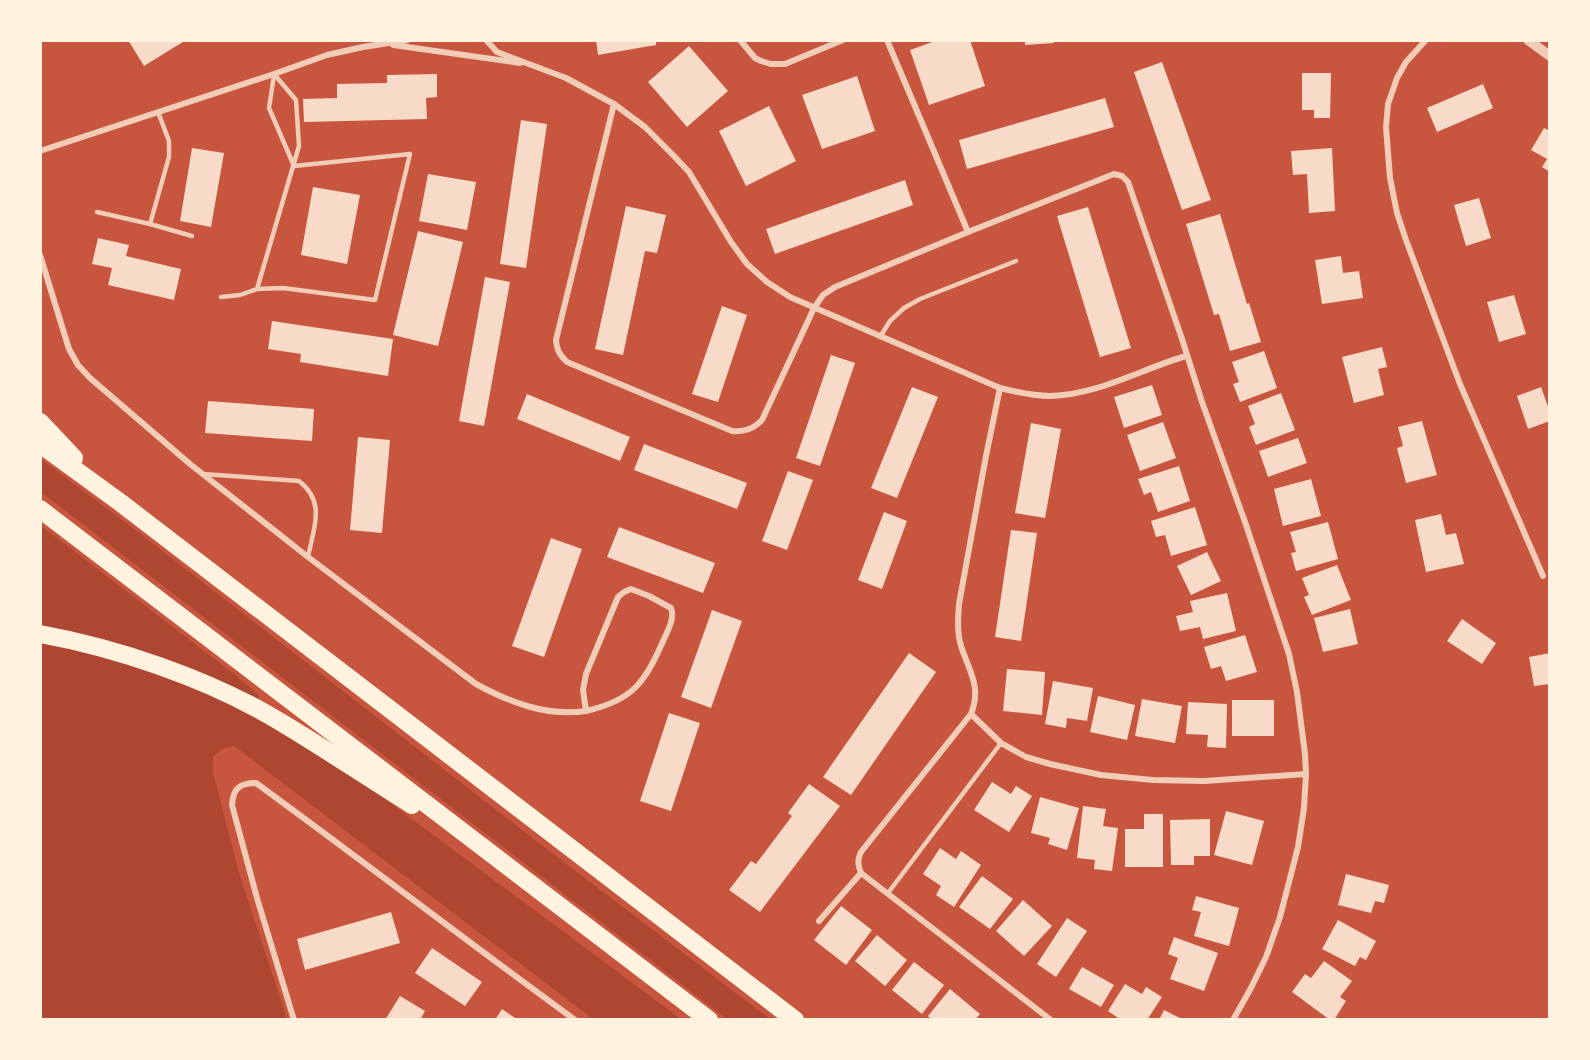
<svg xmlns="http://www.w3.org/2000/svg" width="1590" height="1060" viewBox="0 0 1590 1060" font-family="'PT Sans',sans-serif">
	<rect width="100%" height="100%" fill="#c8553d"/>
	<g fill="#ae4732">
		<path d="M41,459L129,525L531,837L770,1019H727L41,492Z"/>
		<path d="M40,525L238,677L259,695V701C234,690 209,676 183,666C137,647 89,636 41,626Z"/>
		<path d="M41,642L103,656L155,672L230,702L301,738L377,793L681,1019H593L234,746L223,748L213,757V773L240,876L287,1019L41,1020Z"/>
	</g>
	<g fill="#f7dbc8">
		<path d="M128,40H186L144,66Z"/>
		<path d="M596,40H656V45L598,55Z"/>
		<path d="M938,40H970L985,86L929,105L910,50Z"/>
		<path d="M1025,40H1054V43L1025,45Z"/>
		<path d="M689,46L728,91L687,127L648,82Z"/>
		<path d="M1162,62L1211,200L1182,210L1134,72Z"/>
		<path d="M1302,73H1331L1330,118H1314V110H1302Z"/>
		<path d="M437,74V97L426,98L427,119L304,122L303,99L337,98V84L387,83V75Z"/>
		<path d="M857,76L875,131L822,149L802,95Z"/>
		<path d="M1483,84L1493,108L1437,132L1427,108Z"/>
		<path d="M1105,98L1114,127L967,169L959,140Z"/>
		<path d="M769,106L796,161L746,186L719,131Z"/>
		<path d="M521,120L547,124L526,268L500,264Z"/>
		<path d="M1544,128L1550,131V172L1542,167L1547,159L1531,150Z"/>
		<path d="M192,148L224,153L211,227L180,221Z"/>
		<path d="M1332,148L1335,211L1309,213L1307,174L1293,175L1291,151Z"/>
		<path d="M428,174L476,182L467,230L419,221Z"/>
		<path d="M905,180L913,205L775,254L766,229Z"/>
		<path d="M313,187L360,195L347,264L301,255Z"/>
		<path d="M1479,198L1491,238L1466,246L1454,205Z"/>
		<path d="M626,206L666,215L657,253L645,251L623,355L595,349Z"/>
		<path d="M1088,207L1131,348L1100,357L1057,216Z"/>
		<path d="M1220,214L1247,304L1249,303L1261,342L1230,351L1219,314L1214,315L1186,224Z"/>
		<path d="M418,231L463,242L438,346L393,335Z"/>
		<path d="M98,238L129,245L126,256L181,269L174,300L108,285L112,268L92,264Z"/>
		<path d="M1341,256L1343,273L1359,271L1363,298L1322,304L1315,260Z"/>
		<path d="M485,277L510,282L484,426L459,421Z"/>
		<path d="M1514,295L1526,334L1499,342L1487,302Z"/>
		<path d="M722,306L747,315L718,402L692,394Z"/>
		<path d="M272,321L393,339L388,376L300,362L301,354L268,349Z"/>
		<path d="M1382,347L1387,367L1378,369L1384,395L1354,403L1342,357Z"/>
		<path d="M1264,351L1277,388L1240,402L1233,384L1239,382L1232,362Z"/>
		<path d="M831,355L855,363L820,466L796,458Z"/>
		<path d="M1152,385L1162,415L1124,428L1114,397Z"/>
		<path d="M912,387L938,397L897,498L871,488Z"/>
		<path d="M1541,387L1550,412V421L1528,429L1517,396Z"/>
		<path d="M1281,393L1295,430L1256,445L1249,427L1255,424L1248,406Z"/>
		<path d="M527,394L630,437L620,461L517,419Z"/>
		<path d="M208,401L314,409L312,441L205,433Z"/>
		<path d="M1422,421L1437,475L1406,483L1397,448L1403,446L1398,427Z"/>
		<path d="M1163,422L1176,458L1140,471L1127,435Z"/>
		<path d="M1031,423L1061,429L1045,518L1015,513Z"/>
		<path d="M358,437L390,440L382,533L350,530Z"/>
		<path d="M1298,438L1307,463L1268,477L1259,451Z"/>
		<path d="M644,444L747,483L737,509L634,470Z"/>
		<path d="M1179,466L1190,501L1158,512L1151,492L1144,495L1138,479Z"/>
		<path d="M788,471L813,480L787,550L762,541Z"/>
		<path d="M1311,479L1321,516L1283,526L1274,489Z"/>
		<path d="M1195,507L1207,545L1171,556L1165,535L1156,537L1151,521Z"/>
		<path d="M884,512L907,521L882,589L858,580Z"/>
		<path d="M1441,514L1446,535L1456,533L1464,564L1426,572L1415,520Z"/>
		<path d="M1328,522L1338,559L1296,571L1291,553L1296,552L1290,532Z"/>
		<path d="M619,527L715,563L703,593L607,557Z"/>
		<path d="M1011,530L1037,533L1021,641L995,637Z"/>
		<path d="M551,538L582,549L544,657L512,646Z"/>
		<path d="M1207,552L1221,581L1191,595L1177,566Z"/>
		<path d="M1337,565L1351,600L1312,615L1304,597L1309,595L1302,578Z"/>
		<path d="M1227,593L1236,631L1203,639L1200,627L1180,631L1176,616L1193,612L1190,601Z"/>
		<path d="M1350,609L1358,644L1323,652L1314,618Z"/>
		<path d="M712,610L742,621L711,708L681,697Z"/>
		<path d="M1462,619L1496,643L1482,664L1447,641Z"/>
		<path d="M1245,635L1257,672L1226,681L1221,666L1211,669L1204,647Z"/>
		<path d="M909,653L936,672L851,795L823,777Z"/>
		<path d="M1550,653V684L1534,686L1529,657Z"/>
		<path d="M1007,669L1045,672L1042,715L1003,711Z"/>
		<path d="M1053,681L1093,688L1087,721L1067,718L1066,728L1045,724Z"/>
		<path d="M1098,696L1135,705L1127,740L1090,732Z"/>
		<path d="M1142,699L1182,706L1175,743L1135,736Z"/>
		<rect x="1232" y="700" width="42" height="36"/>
		<path d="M1188,702L1227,704L1226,748L1207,747L1208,735L1186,734Z"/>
		<path d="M669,713L700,723L671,811L640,801Z"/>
		<path d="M992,782L1011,794L1016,786L1032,796L1009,832L974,810Z"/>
		<path d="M809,784L840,806L760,912L729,890L751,861L756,864L792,816L788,813Z"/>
		<path d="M1040,797L1079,808L1067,850L1048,844L1050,838L1031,833Z"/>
		<path d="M1083,806L1106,809L1103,826L1118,828L1112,871L1094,869L1095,860L1077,858Z"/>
		<path d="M1226,811L1264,821L1252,865L1214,855Z"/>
		<path d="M1144,814H1163V867H1125V829H1144Z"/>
		<path d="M1210,819V856H1194V865H1171L1170,820Z"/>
		<path d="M940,848L956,859L961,851L981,865L954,907L936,895L941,886L923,874Z"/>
		<path d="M1346,874L1389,885L1384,903L1375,901L1371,913L1338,905Z"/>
		<path d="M982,876L1013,899L990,929L959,907Z"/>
		<path d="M1196,896L1239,908L1229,946L1194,936L1201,912L1192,910Z"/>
		<path d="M1023,900L1052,926L1024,956L996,931Z"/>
		<path d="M841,906L872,930L846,965L814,940Z"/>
		<path d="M391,912L400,943L305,970L297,939Z"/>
		<path d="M1067,918L1087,931L1056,977L1037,964Z"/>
		<path d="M1338,920L1376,941L1366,960L1360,957L1355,966L1322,949Z"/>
		<path d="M877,935L907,960L885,986L855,961Z"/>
		<path d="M1174,937L1218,953L1204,991L1170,979L1178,958L1168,954Z"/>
		<path d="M432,948L482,982L465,1006L415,973Z"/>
		<path d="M1324,961L1352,981L1340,997L1346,1001L1334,1020H1330L1292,992L1305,974L1311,978Z"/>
		<path d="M914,962L944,985L922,1014L892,990Z"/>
		<path d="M1082,967L1114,985L1101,1007L1069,989Z"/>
		<path d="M1125,984L1142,994L1146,987L1162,997L1147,1020H1121L1108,1011Z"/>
		<path d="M950,989L980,1014L975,1020H932L928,1016Z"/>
		<path d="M400,996L425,1011L420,1020H385Z"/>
		<path d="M502,1009L518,1020H495Z"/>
		<path d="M1164,1010L1184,1020H1159Z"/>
	</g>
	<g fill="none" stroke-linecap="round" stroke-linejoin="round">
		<g stroke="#f1ccb7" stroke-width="4.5">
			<path d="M274,75L269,108L294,166"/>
			<path d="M97,212L150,224L192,236"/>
			<path d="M150,224L169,157V141L158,112"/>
			<path d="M257,289L299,146L296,100L274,74"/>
			<path d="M221,297L240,295L257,289L283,288L375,300L410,154L294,166"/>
			<path d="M880,337L890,321L904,308L920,299L1016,261"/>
			<path d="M203,474L299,481C326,502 314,527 308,557"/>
			<path d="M888,893L1001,743"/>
		</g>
		<g stroke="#f1ccb7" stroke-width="6">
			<path d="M486,40L497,52L566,78L614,104L645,127L673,155L689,172L731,242L747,264L767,282L790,297L1000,388C1016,392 1033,396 1050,396C1098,395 1141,369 1186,356"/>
			<path d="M740,40L755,58L761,61L771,64H785L843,40"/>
			<path d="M887,40L968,232"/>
			<path d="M1426,40L1406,62L1397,78L1388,104L1386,127L1390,178L1397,213L1406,240L1460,384L1543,576"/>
			<path d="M393,45L520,63"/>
			<path d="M614,104L556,340C557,351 560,355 567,362L732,431C745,432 753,429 762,420L814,308L823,295L835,287L968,232L1114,174L1122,176L1128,182L1182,339L1202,402L1245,522L1289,654L1297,692L1305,754L1306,774L1304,808L1298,847L1280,917L1266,957L1251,988L1233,1020"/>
			<path d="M40,151L274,74L327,55L363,47L408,40"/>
			<path d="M40,255L69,349L78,365L90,378L190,464L308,557L476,684C509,702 547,717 586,711"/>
			<path d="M1000,388L986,456L959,604C958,618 957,633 961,646C969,671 982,687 971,714L861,852C857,860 858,865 861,873L1051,1020"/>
			<path d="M631,589L649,596L671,608C675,618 668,630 664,639C645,682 634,700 586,711L583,690L586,674L618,597L624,592Z"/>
			<path d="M971,714L1001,743L1026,757L1050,764L1101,775L1153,780L1205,781L1306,774"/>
			<path d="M819,921L861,873"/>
			<path d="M294,1020L257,898L232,805C233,789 239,783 256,783C363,861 468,942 575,1020"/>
		</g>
		<path stroke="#f1ccb7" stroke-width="10" d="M1528,40L1550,56"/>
		<g stroke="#fff3e0" stroke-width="18">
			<path d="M40,422L74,458"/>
			<path d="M40,444L121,503L795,1020"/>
			<path d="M40,509L709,1020"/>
			<path d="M40,634C117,648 205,678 272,717C320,745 365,776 412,805"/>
		</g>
	</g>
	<rect width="1590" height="1060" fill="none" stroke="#fff3e0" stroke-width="84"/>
</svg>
